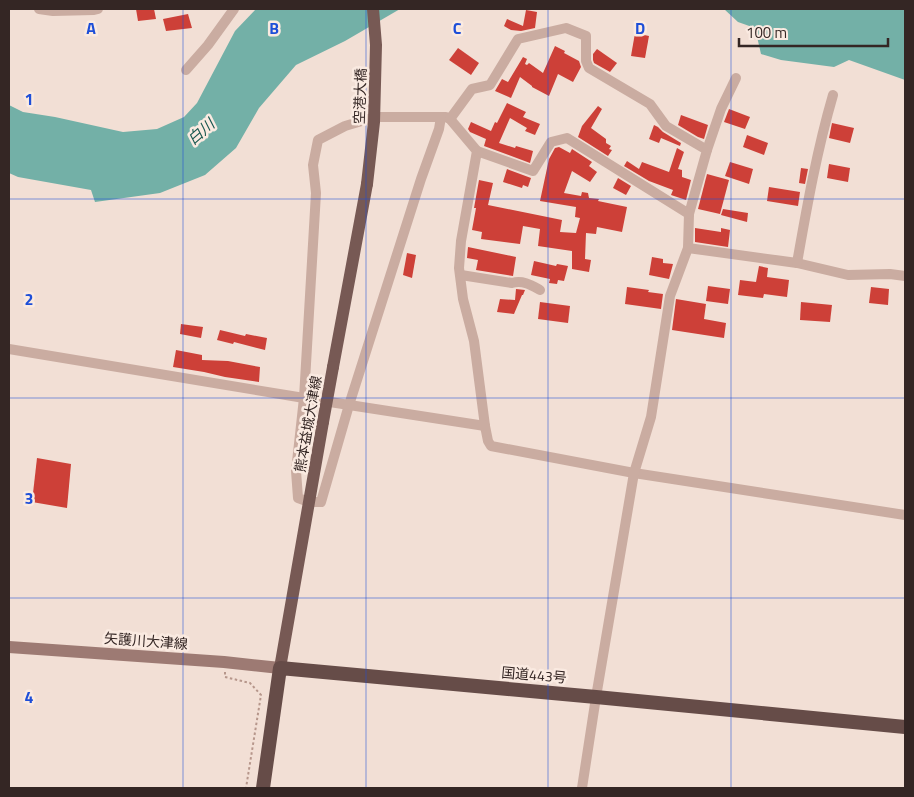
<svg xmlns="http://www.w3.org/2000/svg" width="914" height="797" viewBox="0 0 914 797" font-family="'Titillium Web','Noto Sans JP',sans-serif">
	<rect width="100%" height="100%" fill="#f2dfd5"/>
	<g fill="#73b0a7">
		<path d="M256,9H400L345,41L296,65L259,108L236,148L205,175L160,193L95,202L91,190L18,177L9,173V105L23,112L55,117L123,132L157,129L184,117L197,103L235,31Z"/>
		<path d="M724,9H905V80L849,60L834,67L781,60L761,54L755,28L738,22Z"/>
	</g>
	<g fill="#cd4038">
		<path d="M136,9H154L156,19L138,21Z"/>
		<path d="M526,10L537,12L535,28L521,31L511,30L504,26L507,19L523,26Z"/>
		<path d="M188,14L192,28L166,31L163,19Z"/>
		<path d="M635,33L649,36L645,58L631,56Z"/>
		<path d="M555,46L565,51L564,53L579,61L581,67L573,82L558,74L549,96L532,87V86L520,77L511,98L495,91L502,79L508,82L523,57L527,59L525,64L527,65L529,63L543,73Z"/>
		<path d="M458,48L479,63L471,75L449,60Z"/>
		<path d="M597,49L617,63L610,72L594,63L593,60V54Z"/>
		<path d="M507,103L526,112L523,117L540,124L535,135L525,131L527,128L510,118L499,143L515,148L516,146L533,151L530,163L484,146L486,139L470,132L468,129L471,122L491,131L495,122L497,123Z"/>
		<path d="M598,106L602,109L591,128L606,139V143L611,146L609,149L612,150L608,156L578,137L582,126Z"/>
		<path d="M729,109L750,117L745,129L724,122Z"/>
		<path d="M681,115L708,125L704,139L698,137L678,125Z"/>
		<path d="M832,123L854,128L850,143L829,138Z"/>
		<path d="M654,125L658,127L663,132L681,143L680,146L661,138L659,143L649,139Z"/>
		<path d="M747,135L768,143L764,155L743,147Z"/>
		<path d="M559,147L570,153L572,149L592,162L589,166L597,172L590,182L572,171L564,193L581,196L582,192L588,193L589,198L599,199L598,201L627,207L622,232L597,227L596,234L586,233L585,259L591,260L589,272L572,269V251L538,246L540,229L523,226L520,244L481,239L482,232L472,230L476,208H474L479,180L493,183L488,205L562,220L560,232L576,233L580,218L575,217L576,207L540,201L549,159L555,148Z"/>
		<path d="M677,148L684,152L678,169L682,170V177L691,180L686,200L671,195L673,190L649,181L624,166L627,161L639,169L642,162L669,172Z"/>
		<path d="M730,162L753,169L749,184L725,176Z"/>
		<path d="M829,164L850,168L848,182L827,178Z"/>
		<path d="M801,168L808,169L805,184L799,183Z"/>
		<path d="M507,169L531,178L528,187L523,185L522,188L503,182Z"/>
		<path d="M707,174L729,180L720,214L698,209Z"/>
		<path d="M618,178L631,186L626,195L613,188Z"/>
		<path d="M769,187L800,192L798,206L767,201Z"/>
		<path d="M723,209L748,213L747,222L721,215Z"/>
		<path d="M695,228L721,232V228L730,230L728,247L695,242Z"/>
		<path d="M468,247L516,257L513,276L476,270L478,260L467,258Z"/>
		<path d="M407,253L416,255L412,278L403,275Z"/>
		<path d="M652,257L663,259V263L673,264L669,279L649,275Z"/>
		<path d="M534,261L556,266L557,264L568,266L564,281L558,280L557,284L549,283L550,279L531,275Z"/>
		<path d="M759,266L768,268L767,277L789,280L787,297L764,294L763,298L738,295L740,280L756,282Z"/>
		<path d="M708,286L730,289L728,304L706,301Z"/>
		<path d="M627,287L649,290L648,292L663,294L661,309L625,304Z"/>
		<path d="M871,287L889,289L888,305L869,303Z"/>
		<path d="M516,289L525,290L523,295H522L514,314L497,312L500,299L515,300Z"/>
		<path d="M676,299L706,304L704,319L726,323L724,338L672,330Z"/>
		<path d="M540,302L570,306L568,323L538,319Z"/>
		<path d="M801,302L832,305L830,322L800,320Z"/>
		<path d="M181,324L203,327L201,338L180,334Z"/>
		<path d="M220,330L245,336L246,334L267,338L265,350L234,342L233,344L217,340Z"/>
		<path d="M176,350L202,355V360L228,361L260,367L259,382L225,377L204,372L173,367Z"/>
		<path d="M37,458L71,464L67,508L32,502Z"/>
	</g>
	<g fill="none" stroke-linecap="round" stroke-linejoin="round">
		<path stroke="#b6968b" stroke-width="2" stroke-dasharray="2.5 2.5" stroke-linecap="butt" d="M225,672V677L250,683L261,695L246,788"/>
		<g stroke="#caaca1" stroke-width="10">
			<path d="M39,9L53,11L94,10L98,9"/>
			<path d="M186,70L208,45L234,9"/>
			<path d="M441,117L439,129L421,179L349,405L321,502H309L298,498L296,471L304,398L316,193L313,165L318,140L345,126L375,117H446L450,119L477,151L461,241L459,268L463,299L474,341L485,426L488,441L491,446L634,473L905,515"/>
			<path d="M450,119L472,89L490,85L518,39L566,28L586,36V61L589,68L650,104L666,126L707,150L689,214L688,248L670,296L651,417L634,473L596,697L582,788"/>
			<path d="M707,150L721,109L736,78"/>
			<path d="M477,151L533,171L551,142L567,138L689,214"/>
			<path d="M688,248L797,263L848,275L890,274L905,276"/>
			<path d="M797,263C807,206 817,150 833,95"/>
			<path d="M461,275L512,283C523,280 531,285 540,290"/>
			<path d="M9,349L304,398L485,426"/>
		</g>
		<path stroke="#9d7a73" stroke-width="12" d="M9,647L224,662L280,668"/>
		<g stroke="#775954" stroke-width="12">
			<path d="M333,367L367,184"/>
			<path d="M280,668L323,422"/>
		</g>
		<path stroke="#664c48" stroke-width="14" d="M263,788L280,668L596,697L905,727"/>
		<g stroke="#775954" stroke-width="12">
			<path d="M367,184L374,122L376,45L373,9"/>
			<path d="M323,422L333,367"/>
		</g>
	</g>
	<path fill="none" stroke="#1d4ed8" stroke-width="1" stroke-opacity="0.55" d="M183,9V788M366,9V788M548,9V788M731,9V788M9,199H905M9,398H905M9,598H905"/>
	<g text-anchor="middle" stroke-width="5" stroke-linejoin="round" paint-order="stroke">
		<g font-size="14" fill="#342624" stroke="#faeae1">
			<text transform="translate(360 96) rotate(-88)" y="5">空港大橋</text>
			<text transform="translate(308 424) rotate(-80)" y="5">熊本益城大津線</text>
			<text transform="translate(146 641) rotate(4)" y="5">矢護川大津線</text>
			<text transform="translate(534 675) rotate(5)" y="5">国道443号</text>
		</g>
		<g font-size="15" font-style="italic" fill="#18574f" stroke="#faeae1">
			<text transform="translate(201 132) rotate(-41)" y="5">白川</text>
		</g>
	</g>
	<g font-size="16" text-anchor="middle" font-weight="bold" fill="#1d4ed8" stroke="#faeae1" stroke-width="5" stroke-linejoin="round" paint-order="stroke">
		<text x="91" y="34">A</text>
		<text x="274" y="34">B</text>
		<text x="457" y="34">C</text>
		<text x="640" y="34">D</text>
		<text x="29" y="105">1</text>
		<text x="29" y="305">2</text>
		<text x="29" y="504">3</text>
		<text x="29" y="703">4</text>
	</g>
	<rect width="914" height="797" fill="none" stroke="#342624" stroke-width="20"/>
	<path d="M739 38v8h149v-8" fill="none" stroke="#342624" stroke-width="2.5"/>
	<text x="746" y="38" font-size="15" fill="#342624" stroke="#faeae1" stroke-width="4" paint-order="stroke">100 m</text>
</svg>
